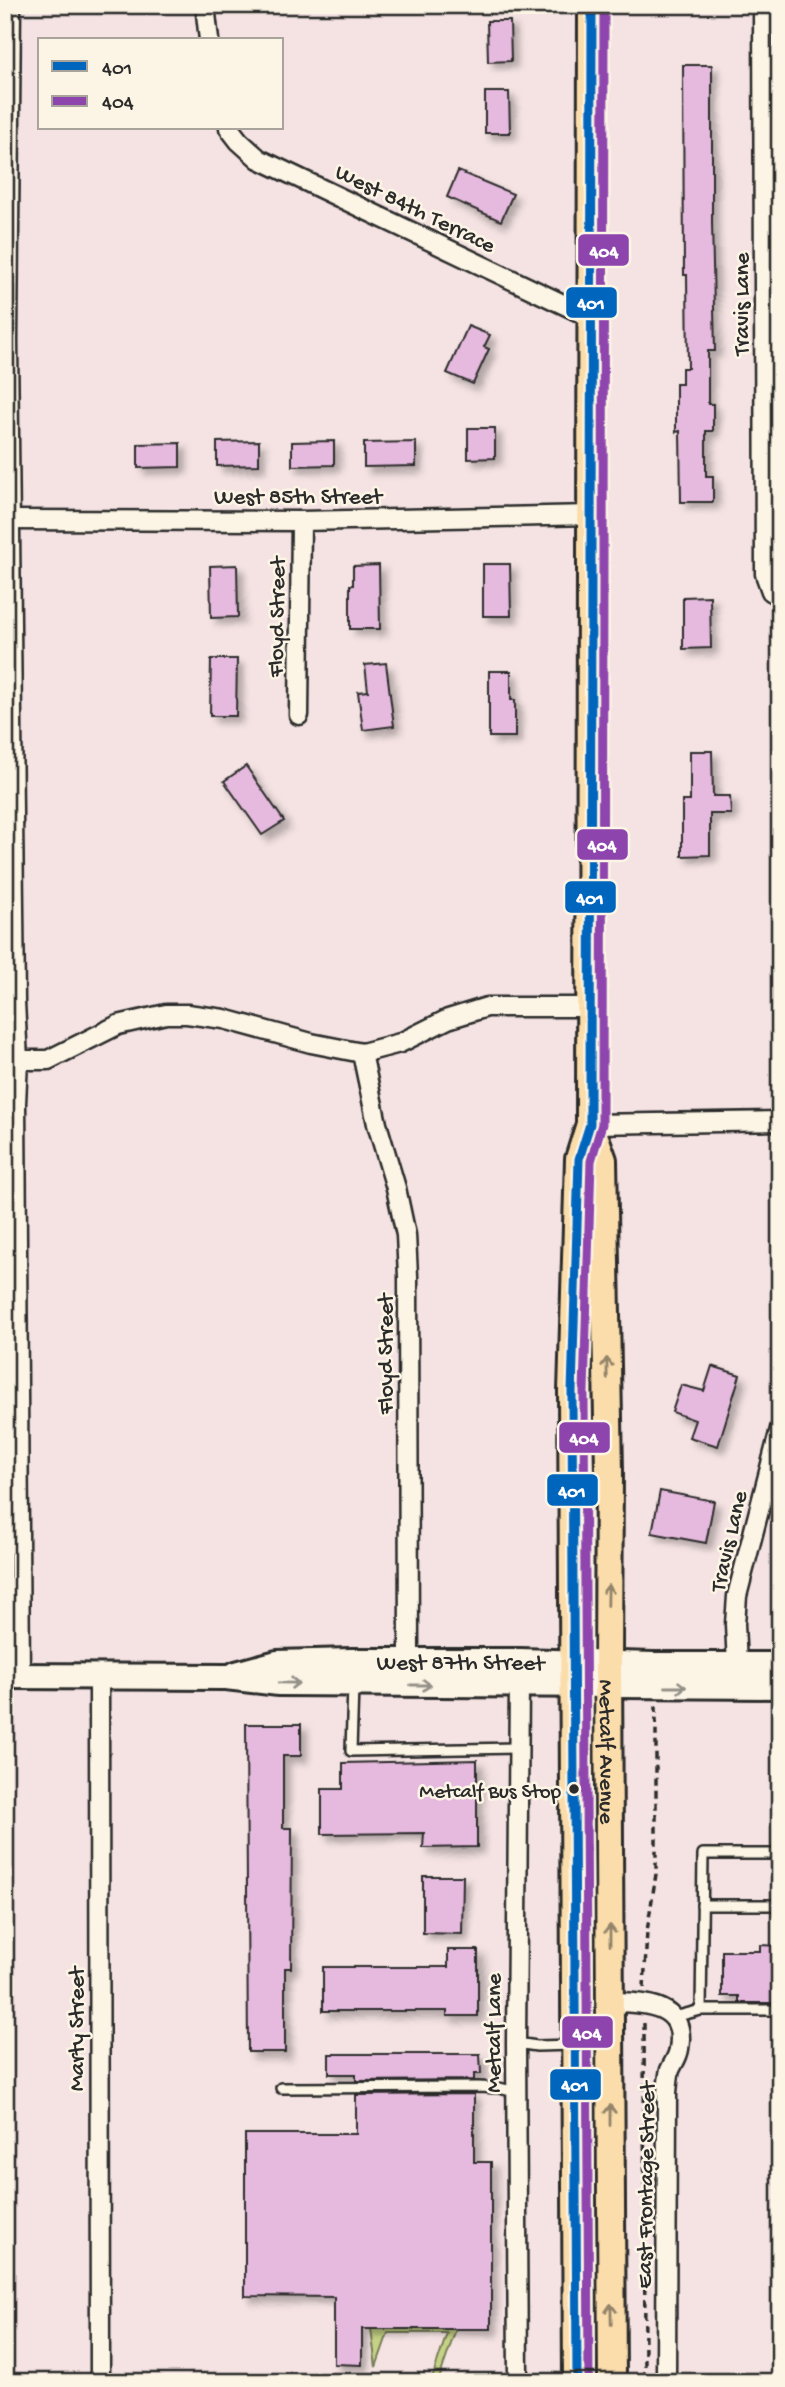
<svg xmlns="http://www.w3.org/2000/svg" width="785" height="2387" viewBox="0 0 785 2387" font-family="'Gochi Hand',sans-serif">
	<defs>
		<filter id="shadow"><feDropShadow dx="6" dy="6" stdDeviation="3.5" flood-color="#0004"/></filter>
	</defs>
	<rect width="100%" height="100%" fill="#f5e3e3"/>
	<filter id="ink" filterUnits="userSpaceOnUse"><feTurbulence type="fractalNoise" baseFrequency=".0143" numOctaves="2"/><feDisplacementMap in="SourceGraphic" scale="14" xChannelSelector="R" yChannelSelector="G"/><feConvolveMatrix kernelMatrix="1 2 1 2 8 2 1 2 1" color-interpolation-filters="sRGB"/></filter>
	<g filter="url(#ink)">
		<path fill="#c6d286" stroke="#787e58" stroke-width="2" d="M371,2329H456L438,2382H431L447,2333H388L376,2367Z"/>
		<g fill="#e6bade" stroke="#2b2b2b" stroke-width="2" filter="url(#shadow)">
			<path d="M487,21H510L511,61L488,62Z"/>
			<path d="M683,65H712V222L715,351H708V404H713V431H706V476H713V502H681L680,431L676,432V384H682V368H688L687,275H684Z"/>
			<path d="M485,92H509L510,133H485Z"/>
			<path d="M458,171L513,194L501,221L447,197Z"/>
			<path d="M468,326L490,335L484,347L489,349L473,384L447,373Z"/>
			<path d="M468,428H495V458L468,459Z"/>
			<path d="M259,441V465L217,466V442Z"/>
			<path d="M334,441V465L292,466V442Z"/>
			<path d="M416,442V466L364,467V443Z"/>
			<path d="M180,443V467L138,468V444Z"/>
			<path d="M483,564H510L511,616H483Z"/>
			<path d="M237,565L238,617L211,618L210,566Z"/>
			<path d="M379,565L380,629H350V585H353V566Z"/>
			<path d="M710,596L711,648L683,649V597Z"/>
			<path d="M211,659H237L236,716H210Z"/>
			<path d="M386,663L394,726L363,730L358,692L368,691L365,665Z"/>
			<path d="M489,671H511V700H515V737H489Z"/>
			<path d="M690,751H712L713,796H730L731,814H710V855L682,856V801H690Z"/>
			<path d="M246,766L284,821L262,835L224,781Z"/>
			<path d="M712,1366L740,1375L718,1446L689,1437L695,1420L672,1412L681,1385L704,1391Z"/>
			<path d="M660,1491L714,1501L706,1543L652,1533Z"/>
			<path d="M246,1724H301V1756H283V1828H292L291,1968H285V2052H248Z"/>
			<path d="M477,1760V1847L423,1848L424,1833L322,1834V1789H343V1763Z"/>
			<path d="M423,1876H463L462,1934L423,1933Z"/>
			<path d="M760,1945L780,1946V2003H739V1996H722V1951H760Z"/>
			<path d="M448,1950H478V2016H447V2011H323V1967H448Z"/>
			<path d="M329,2054H480L481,2074H474V2080L356,2081V2074H329Z"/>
			<path d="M474,2094V2162H491V2329H362V2365L334,2364V2297L245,2296V2134H356V2095Z"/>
		</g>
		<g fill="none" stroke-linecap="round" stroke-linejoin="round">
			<defs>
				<g id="lane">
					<path d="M353,1686L351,1751L519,1748"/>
					<path d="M702,1905H780"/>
					<path d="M701,2010L703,1854H780"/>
					<path d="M674,2017L701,2010H780"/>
					<path d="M516,2043L537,2046L573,2045"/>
					<path d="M281,2088L478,2087L499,2088L516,2092"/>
				</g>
				<g id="street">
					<path d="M11,5L8,341L15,1002L18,1060L16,1103L20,1676"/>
					<path d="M205,5L209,40"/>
					<path d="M763,5L765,574L771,591L780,597"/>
					<path d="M229,128L239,141L259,159L592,318"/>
					<path d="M5,520L301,521L592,515"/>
					<path d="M299,715L301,521"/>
					<path d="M362,1053L377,1124L396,1188L406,1235L408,1276L409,1660"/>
					<path d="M18,1060H48L118,1025L166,1014H187L224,1019L311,1043L362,1053L400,1043L448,1019L487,1007H592"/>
					<path d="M590,1124L780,1121"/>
					<path d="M737,1665L735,1624L737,1596L780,1429"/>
					<path d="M99,1676L100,2382"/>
					<path d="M611,2002C645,2003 687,2003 679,2049C678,2057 673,2063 670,2070C668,2077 668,2085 667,2092L666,2382"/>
					<path d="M518,2382L516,2043L519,1685"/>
				</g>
				<g id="secondary">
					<path id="s1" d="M236,1674L277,1663L351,1661H520L653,1665H780"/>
					<path d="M5,1676L226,1677L279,1683L780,1686"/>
				</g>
				<g id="primary">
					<path id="s2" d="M590,1124L603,1160L609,1470L608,1663L612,2382"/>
					<path d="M577,2382L572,1392L579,1159L590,1124L592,5"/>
				</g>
			</defs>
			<use href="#lane" stroke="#2b2b2b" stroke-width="14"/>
			<use href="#street" stroke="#2b2b2b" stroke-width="23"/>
			<use href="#secondary" stroke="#2b2b2b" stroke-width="30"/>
			<use href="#primary" stroke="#2b2b2b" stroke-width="32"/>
			<g stroke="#2b2b2b" stroke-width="3.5" stroke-dasharray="7 5" stroke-linecap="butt">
				<path d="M644,1988L647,1931L656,1874V1706"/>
				<path d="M644,2023L645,2382"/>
			</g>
			<use href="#lane" stroke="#fcf5e5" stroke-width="9"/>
			<use href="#street" stroke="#fcf5e5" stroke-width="18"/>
			<use href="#secondary" stroke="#fcf5e5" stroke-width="24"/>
			<use href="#primary" stroke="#fbddab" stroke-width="26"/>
			<defs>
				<path id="bus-1" d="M577,2382L572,1392L579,1159L590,1124L592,5"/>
				<path id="bus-2" d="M589,2382L584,1392L591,1161L602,1124L604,5"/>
			</defs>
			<use href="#bus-1" stroke="#fcf5e5" stroke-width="14"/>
			<use href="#bus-2" stroke="#fcf5e5" stroke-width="14"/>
			<use href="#bus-1" stroke="#0065bd" stroke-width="9"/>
			<use href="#bus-2" stroke="#8e44ad" stroke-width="9"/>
		</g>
		<defs><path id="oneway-shaft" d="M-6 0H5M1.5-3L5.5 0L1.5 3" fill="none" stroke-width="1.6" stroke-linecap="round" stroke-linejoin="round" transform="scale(1.75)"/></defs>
		<g stroke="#93846b">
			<use href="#oneway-shaft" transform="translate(607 1368) rotate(-91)"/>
			<use href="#oneway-shaft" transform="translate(608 1595) rotate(-89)"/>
			<use href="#oneway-shaft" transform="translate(610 1935) rotate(-90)"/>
			<use href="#oneway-shaft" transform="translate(610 2115) rotate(-90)"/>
			<use href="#oneway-shaft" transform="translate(611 2314) rotate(-91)"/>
		</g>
		<g stroke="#949088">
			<use href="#oneway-shaft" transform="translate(289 1683) rotate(1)"/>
			<use href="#oneway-shaft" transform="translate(421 1685)"/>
			<use href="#oneway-shaft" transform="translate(676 1687)"/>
		</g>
	</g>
	<circle fill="#2b2b2b" stroke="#fcf5e5" stroke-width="2.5" cx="574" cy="1789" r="6"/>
	<g text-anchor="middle" stroke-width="5" stroke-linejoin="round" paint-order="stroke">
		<g font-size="21" fill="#2b2b2b" stroke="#fcf5e5" text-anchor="end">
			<text x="561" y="1797">Metcalf Bus Stop</text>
		</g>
		<g font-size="23" fill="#2b2b2b" stroke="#fcf5e5">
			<text transform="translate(416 207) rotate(26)" y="8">West 84th Terrace</text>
			<text transform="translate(740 304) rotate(-90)" y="8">Travis Lane</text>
			<text x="298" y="503">West 85th Street</text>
			<text transform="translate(275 617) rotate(-89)" y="8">Floyd Street</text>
			<text transform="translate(384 1354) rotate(-90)" y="8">Floyd Street</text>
			<text transform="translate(727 1541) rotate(-77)" y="8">Travis Lane</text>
			<text dy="8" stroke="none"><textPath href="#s1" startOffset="226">West 87th Street</textPath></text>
			<text dy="8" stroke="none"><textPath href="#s2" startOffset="630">Metcalf Avenue</textPath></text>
			<text transform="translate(75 2029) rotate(-90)" y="8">Marty Street</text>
			<text transform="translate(492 2033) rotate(-90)" y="8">Metcalf Lane</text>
			<text transform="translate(644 2185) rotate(-89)" y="8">East Frontage Street</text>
		</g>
	</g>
	<g stroke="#fcf5e5" stroke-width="2.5">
		<rect x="577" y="233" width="53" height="34" rx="7" fill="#8e44ad"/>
		<rect x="565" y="286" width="53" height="33" rx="7" fill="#0065bd"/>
		<rect x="576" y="828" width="53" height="33" rx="7" fill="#8e44ad"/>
		<rect x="564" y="880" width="53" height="34" rx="7" fill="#0065bd"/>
		<rect x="558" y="1421" width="53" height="33" rx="7" fill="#8e44ad"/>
		<rect x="546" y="1473" width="53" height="34" rx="7" fill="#0065bd"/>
		<rect x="561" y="2015" width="53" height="34" rx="7" fill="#8e44ad"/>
		<rect x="549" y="2068" width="53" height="33" rx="7" fill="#0065bd"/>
	</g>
	<g font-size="19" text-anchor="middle" font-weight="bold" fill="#fff">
		<text x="604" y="257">404</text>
		<text x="591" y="309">401</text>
		<text x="602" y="851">404</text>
		<text x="590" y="904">401</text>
		<text x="584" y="1444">404</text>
		<text x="572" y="1497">401</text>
		<text x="587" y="2039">404</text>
		<text x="575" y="2091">401</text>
	</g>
	<rect width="785" height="2387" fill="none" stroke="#fcf5e5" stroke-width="28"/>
	<rect x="14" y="14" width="757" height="2359" fill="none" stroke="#2b2b2b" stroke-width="2.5" filter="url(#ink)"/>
	<rect x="38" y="38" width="245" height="91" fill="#fcf5e5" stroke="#a8a49b" stroke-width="2"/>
	<rect x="52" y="61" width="35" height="10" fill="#0065bd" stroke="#a8a49b" stroke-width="2"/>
	<text x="102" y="74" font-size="21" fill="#2b2b2b">401</text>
	<rect x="52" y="96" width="35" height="10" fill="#8e44ad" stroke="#a8a49b" stroke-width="2"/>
	<text x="102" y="108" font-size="21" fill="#2b2b2b">404</text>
</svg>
